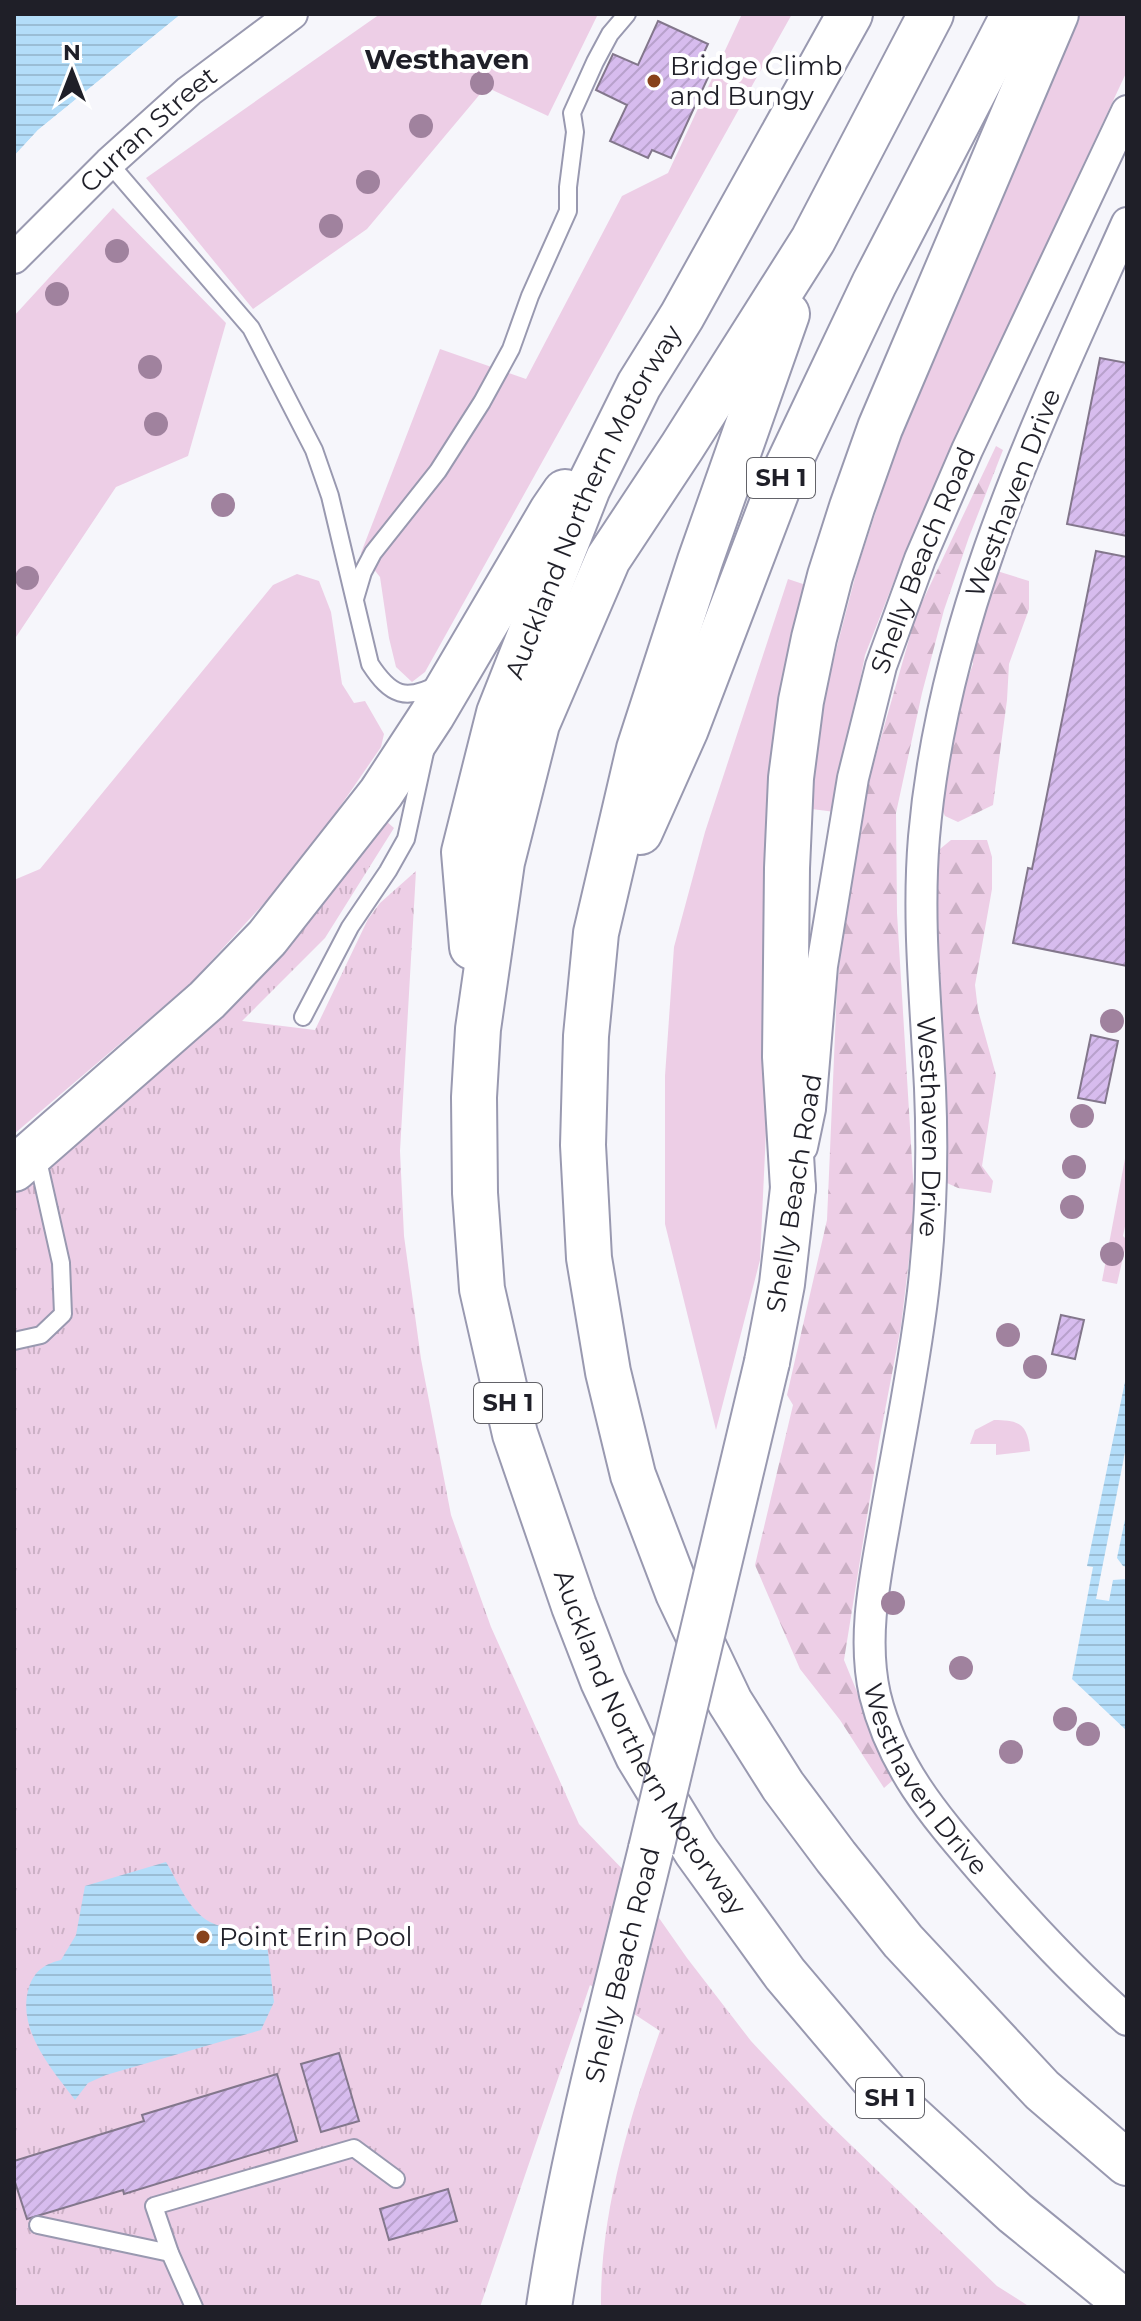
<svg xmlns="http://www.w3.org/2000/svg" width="1141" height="2321" viewBox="0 0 1141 2321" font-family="Montserrat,sans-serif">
	<defs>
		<pattern id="forest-firs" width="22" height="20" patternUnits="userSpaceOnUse" patternTransform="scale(2)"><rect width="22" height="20" fill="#edcee6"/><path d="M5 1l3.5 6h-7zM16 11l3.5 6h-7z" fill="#cbb0c5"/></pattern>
		<pattern id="park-tufts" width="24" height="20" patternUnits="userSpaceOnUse" patternTransform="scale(2)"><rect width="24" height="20" fill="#edcee6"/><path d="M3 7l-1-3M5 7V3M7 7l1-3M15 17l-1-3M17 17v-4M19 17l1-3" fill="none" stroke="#cbb0c5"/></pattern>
		<pattern id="water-rules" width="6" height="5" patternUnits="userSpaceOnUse" patternTransform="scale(2)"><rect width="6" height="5" fill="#b3ddf9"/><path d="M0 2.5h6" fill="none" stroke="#9abdd5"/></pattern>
		<pattern id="building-hatch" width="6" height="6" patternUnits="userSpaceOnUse" patternTransform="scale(2)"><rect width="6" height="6" fill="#d7bcee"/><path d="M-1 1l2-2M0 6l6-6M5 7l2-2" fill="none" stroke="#b8a1cc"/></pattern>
	</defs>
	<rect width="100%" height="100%" fill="#f6f6fb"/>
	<g fill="#edcee6">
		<path d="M380,14H598L548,116L486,87L367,229L253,309L146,178Z"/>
		<path d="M742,14H792L425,672L412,682L396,667L389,638L380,577L361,553L440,349L526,379L622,196L668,173Z"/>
		<path d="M1076,14H1127V71L962,424L905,553L865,655L835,812L804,808L817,723L858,566L918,384Z"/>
		<path d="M113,208L226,323L188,456L116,487L14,640V316Z"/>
		<path d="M297,574L319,581L331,612L342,684L354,703L365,701L384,734L381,747L302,862L190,984L14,1134V880L40,869L273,585Z"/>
		<path d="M788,579L809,586L769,1066L760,1260L716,1430L665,1224V1076L674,947L705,832Z"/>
		<path d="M1127,1148V1217L1123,1236L1127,1240L1117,1284L1102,1281Z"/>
		<path d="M994,1420C1019,1420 1028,1424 1030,1451L996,1455V1444H970L975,1430Z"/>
	</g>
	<g fill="url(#forest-firs)">
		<path d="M996,446L1003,450L969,537L944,610L922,693L896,813L897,913L915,1210L901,1326L879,1442L844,1660L893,1780L884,1788L840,1720L800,1669L755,1565L793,1405L787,1395L827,1220L837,988L852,839L916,615Z"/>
		<path d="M997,571L1029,581V609L1009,664L1007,700L993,805L958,822L945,816L938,801L960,700L973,664L970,645Z"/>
		<path d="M951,840H987L992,857V889L975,985L978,1010L996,1075L982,1166L993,1181L991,1193L958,1188L947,1183L942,1164L934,873L940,849Z"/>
	</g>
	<path fill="url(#park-tufts)" d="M386,821L394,828L325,938L242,1021L315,1030L368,919L380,903L416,871L400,1151L404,1236L421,1359L451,1515L491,1627L579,1824L631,1878L687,1958L751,2041L823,2118L997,2286L1030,2307H601C600,2213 629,2119 660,2031L590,1985L480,2307H14V1195L31,1180Z"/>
	<g fill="url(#water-rules)">
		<path d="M14,14H181L38,130L14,156Z"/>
		<path d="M1127,1372V1731L1072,1679L1093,1567L1087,1566Z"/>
		<path d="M166,1862C178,1882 189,1911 210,1922C229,1932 252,1929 267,1944L274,2002L261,2030L106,2075L88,2083L75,2100C51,2068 16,2029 29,1987C35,1970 45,1964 61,1960L76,1935L85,1886Z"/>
	</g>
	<g fill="#f6f6fb">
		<path d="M181,14H185L41,133L14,160V156L38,130Z"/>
		<path d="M1127,1442V1510L1117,1558L1123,1566L1127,1567V1579L1113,1580L1109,1601L1096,1599Z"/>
	</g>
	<g fill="url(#building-hatch)" stroke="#83778c" stroke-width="2">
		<path d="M658,21L708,44L698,65L711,71L671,158L652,150L648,158L610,141L627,105L596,90L613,54L638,65Z"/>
		<path d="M1100,358L1127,363V536L1067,524Z"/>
		<path d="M1096,551L1127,557V966L1013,943L1028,868L1032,869Z"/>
		<path d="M1091,1035L1118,1041L1105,1103L1078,1098Z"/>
		<path d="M1061,1315L1084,1320L1075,1359L1052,1354Z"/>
		<path d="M339,2053L359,2121L321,2132L301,2064Z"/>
		<path d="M277,2074L297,2141L124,2194L123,2190L27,2219L14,2179V2161L144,2121L142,2115Z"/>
		<path d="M448,2189L457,2221L389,2240L380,2209Z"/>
	</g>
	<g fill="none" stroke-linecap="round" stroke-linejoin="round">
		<defs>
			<g id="lane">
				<path d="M109,163L251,328L314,450L330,496L370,664C391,696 405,702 441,683"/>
				<path d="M355,599L363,572L373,553L438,471L482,402L511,349L530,296L568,211V187L575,132L572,113L595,62L610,34L627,14"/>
				<path d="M303,1017L350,927L388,871L406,839L425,752"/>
				<path d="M14,1341L41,1335L63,1314L61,1263L37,1156"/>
				<path d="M38,2225L170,2253"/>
				<path d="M194,2307L170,2253L154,2206L354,2148L396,2179"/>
			</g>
			<g id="street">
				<path id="s1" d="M1127,223C1038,422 943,616 924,837C917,920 926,1005 930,1088C933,1157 931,1224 923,1292C914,1369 898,1445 885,1521C875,1578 862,1638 875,1695C893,1769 937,1818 985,1874C1030,1926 1076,1975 1127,2020"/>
				<path id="s2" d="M14,258L109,163L189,91L292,14"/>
				<path id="s3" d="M802,1147L810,1109L822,966L853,778L881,666L920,559L967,450L1127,111"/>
			</g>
			<g id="secondary">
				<path d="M767,1362L782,1284L793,1188"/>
				<path id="s4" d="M549,2307C572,2153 614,2001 651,1849"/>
			</g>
			<g id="highway">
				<path id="s5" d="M931,14L813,240L682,447L608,559L537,724L502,862L478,1029L474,1097L475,1193L482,1289L515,1434L574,1606L603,1681L638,1756L696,1851L785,1974L890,2098L1015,2213L1127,2304"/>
				<path d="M787,314L700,561L639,749L596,933L586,1036L583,1145L589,1258L608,1372L633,1475L678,1593L730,1702L783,1786L836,1857L903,1941L1042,2090L1127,2163"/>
				<path d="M640,832L686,729L781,480L874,284L1014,14"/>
				<path id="s6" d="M472,947L464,852L499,713L588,488L639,385L682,316L850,14"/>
				<path d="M14,1169L207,1000L267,938L381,793L432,715L552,511L565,492"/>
				<path d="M793,1188L785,1057L787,868L791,778L801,701L814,638L830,576L852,507L880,428L1056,14"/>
			</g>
		</defs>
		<use href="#lane" stroke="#9999b0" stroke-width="20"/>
		<use href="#street" stroke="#9999b0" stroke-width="34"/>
		<use href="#secondary" stroke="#9999b0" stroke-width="48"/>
		<use href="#highway" stroke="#9999b0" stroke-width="48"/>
		<use href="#lane" stroke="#fff" stroke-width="16"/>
		<use href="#street" stroke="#fff" stroke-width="30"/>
		<use href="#secondary" stroke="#fff" stroke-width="44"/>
		<use href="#highway" stroke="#fff" stroke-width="44"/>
		<defs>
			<path id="secondary-bridge" d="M651,1849L767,1362"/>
		</defs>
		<use href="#secondary-bridge" stroke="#9999b0" stroke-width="48" stroke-linecap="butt"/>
		<use href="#secondary-bridge" stroke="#fff" stroke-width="44"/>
	</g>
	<g fill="#a0829e">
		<circle cx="482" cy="83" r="12"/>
		<circle cx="421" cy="126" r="12"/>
		<circle cx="368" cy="182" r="12"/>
		<circle cx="331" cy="226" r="12"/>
		<circle cx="117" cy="251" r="12"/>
		<circle cx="57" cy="294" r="12"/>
		<circle cx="150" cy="367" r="12"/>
		<circle cx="156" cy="424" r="12"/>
		<circle cx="223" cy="505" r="12"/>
		<circle cx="27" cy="578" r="12"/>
		<circle cx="1112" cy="1021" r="12"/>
		<circle cx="1082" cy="1116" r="12"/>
		<circle cx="1074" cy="1167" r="12"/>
		<circle cx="1072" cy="1207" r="12"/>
		<circle cx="1112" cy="1254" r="12"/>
		<circle cx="1008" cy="1335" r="12"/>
		<circle cx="1035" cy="1367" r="12"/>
		<circle cx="893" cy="1603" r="12"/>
		<circle cx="961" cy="1668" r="12"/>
		<circle cx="1065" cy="1719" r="12"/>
		<circle cx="1088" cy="1734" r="12"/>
		<circle cx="1011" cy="1752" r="12"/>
	</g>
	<g fill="#88421b" stroke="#fff" stroke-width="3">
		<circle cx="654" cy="81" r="8"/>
		<circle cx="203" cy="1937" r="8"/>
	</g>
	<g text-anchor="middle" stroke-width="8" stroke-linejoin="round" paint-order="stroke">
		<g fill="#fff" stroke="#626268" stroke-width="2">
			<rect x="747" y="458" width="68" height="40" rx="6"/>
			<rect x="474" y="1383" width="68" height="40" rx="6"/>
			<rect x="856" y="2078" width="68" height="40" rx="6"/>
		</g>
		<g font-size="24" font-weight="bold" fill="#1f1f28">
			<text x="781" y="486">SH 1</text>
			<text x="508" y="1411">SH 1</text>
			<text x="890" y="2106">SH 1</text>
		</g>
		<g font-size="26" fill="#1f1f28" stroke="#fff" text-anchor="start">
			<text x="670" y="75">Bridge Climb<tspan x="670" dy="30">and Bungy</tspan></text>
			<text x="219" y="1946">Point Erin Pool</text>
		</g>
		<g font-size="26" fill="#1f1f28" stroke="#fff">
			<text dy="9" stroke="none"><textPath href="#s2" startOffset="186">Curran Street</textPath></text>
			<text transform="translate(1013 493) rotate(-69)" y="9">Westhaven Drive</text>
			<text dy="9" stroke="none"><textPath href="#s6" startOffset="470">Auckland Northern Motorway</textPath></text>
			<text dy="9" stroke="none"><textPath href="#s3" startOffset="602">Shelly Beach Road</textPath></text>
			<text dy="9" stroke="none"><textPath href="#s1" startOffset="940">Westhaven Drive</textPath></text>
			<text transform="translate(794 1193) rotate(-81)" y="9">Shelly Beach Road</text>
			<text dy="9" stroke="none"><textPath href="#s5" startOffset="1872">Auckland Northern Motorway</textPath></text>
			<text dy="9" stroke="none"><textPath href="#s1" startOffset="1612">Westhaven Drive</textPath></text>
			<text dy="9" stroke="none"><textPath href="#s4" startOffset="350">Shelly Beach Road</textPath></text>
		</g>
		<g font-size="28" font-weight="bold" fill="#1f1f28" stroke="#fff">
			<text x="447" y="69">Westhaven</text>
		</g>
	</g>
	<rect width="1141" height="2321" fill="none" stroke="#1f1f28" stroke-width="32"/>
	<g transform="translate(72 72)" stroke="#ffffff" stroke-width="6" paint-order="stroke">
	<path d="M0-6L14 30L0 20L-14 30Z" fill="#1f1f28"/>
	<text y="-12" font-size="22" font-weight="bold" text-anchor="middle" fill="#1f1f28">N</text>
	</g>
</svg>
